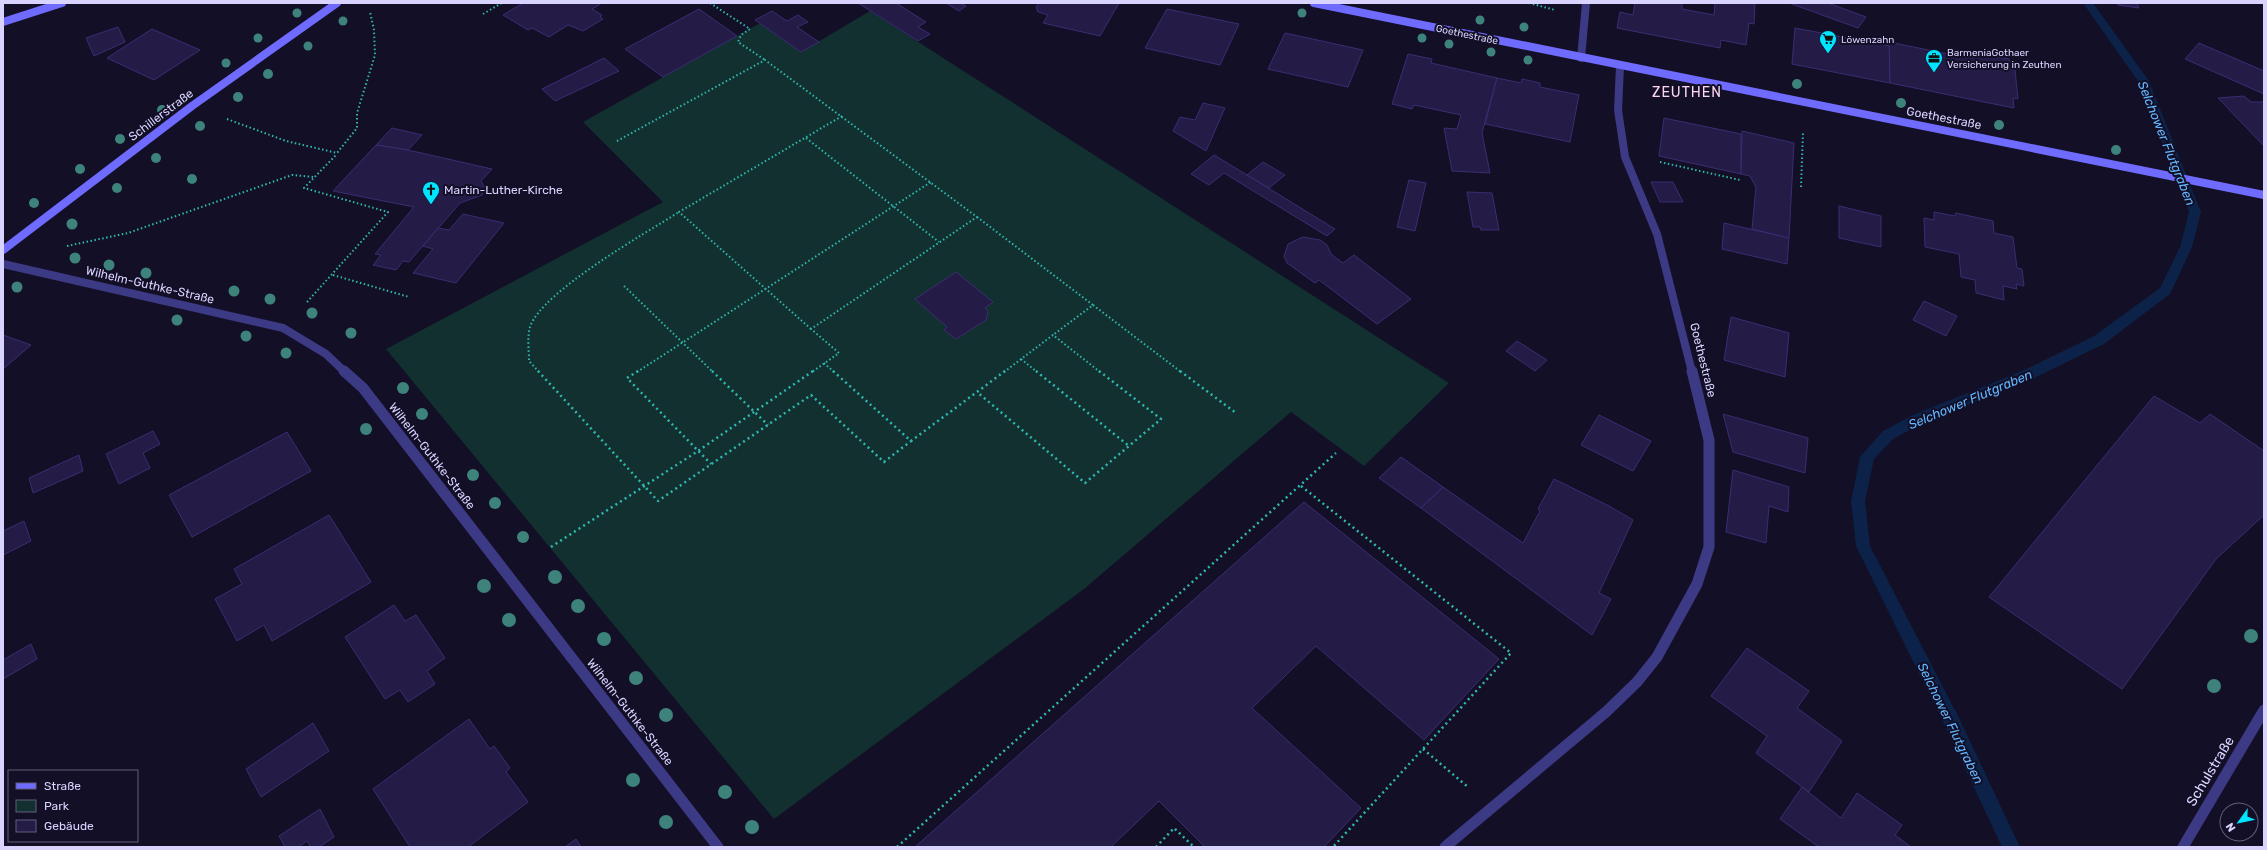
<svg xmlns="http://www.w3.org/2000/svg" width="2267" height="850" viewBox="0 0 2267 850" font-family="Rubik,sans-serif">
	<rect width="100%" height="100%" fill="#130f26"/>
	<path fill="#12302f" d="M870,11L1449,383L1364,466L1291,412L1084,589L774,819L386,349L663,202L583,122L760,23L801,52Z"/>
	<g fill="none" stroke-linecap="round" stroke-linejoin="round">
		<path fill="#0c2248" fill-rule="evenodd" d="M2083,3H2093L2149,81L2201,212L2192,247L2170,294L2104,344L2032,379L1923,423L1893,439L1874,459L1865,501L1870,546L1958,716L2020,847H2002L1946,728L1856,546L1851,501L1860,457L1883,431L1913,415L2022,371L2094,336L2160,288L2180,247L2189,212L2138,81Z"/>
	</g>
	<g fill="#241b47" stroke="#3b2d73">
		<path d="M523,3H602L592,9L602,15L600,17L603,19L583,31L568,25L549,37L532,28L528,30L503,15Z"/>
		<path d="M858,3H896L926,22L918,27L930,34L918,41Z"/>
		<path d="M946,3H960L966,6L959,11Z"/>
		<path d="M1039,3H1119L1100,36L1043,23L1048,15L1038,12L1036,7Z"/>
		<path d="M1635,3H1682V9L1714,15L1715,3H1755L1754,24L1749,23L1746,45L1721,40L1720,48L1617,28L1620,12L1633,15Z"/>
		<path d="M1789,3H1828L1866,17L1858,28Z"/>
		<path d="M2116,3H2137L2139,8L2118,5Z"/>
		<path d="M699,9L737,36L663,77L625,49Z"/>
		<path d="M1167,9L1239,24L1220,65L1145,48Z"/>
		<path d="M772,11L787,21L798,15L808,22L797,27L819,42L801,52L755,20Z"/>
		<path d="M118,27L125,42L94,56L86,38Z"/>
		<path d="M1795,28L1890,46V83L1792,64Z"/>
		<path d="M152,29L200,50L154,80L107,58Z"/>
		<path d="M1285,33L1363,50L1348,87L1268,69Z"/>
		<path d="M1889,42L1953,55V49L2009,59L2010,69L2015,70L2018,99L2013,98L2014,108L1890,83Z"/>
		<path d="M2199,43L2264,71V94L2185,59Z"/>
		<path d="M1408,54L1432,59L1431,63L1497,78L1482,133L1490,173L1452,171L1444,128L1457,129L1461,115L1414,105L1412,109L1392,104Z"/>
		<path d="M604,58L619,71L555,101L542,89Z"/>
		<path d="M1497,78L1521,83L1522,79L1540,83V87L1579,95L1570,142L1485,124Z"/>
		<path d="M2244,96L2251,102H2264V146L2218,98Z"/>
		<path d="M1203,103L1225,108L1206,151L1173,131L1180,117L1195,120Z"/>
		<path d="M1664,118L1741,134V174L1659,156Z"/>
		<path d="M392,128L422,135L408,150L376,145Z"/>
		<path d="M1742,131L1794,143L1789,238L1752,229L1756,187L1750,176L1741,174Z"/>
		<path d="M376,145L408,150L492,169L481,181L485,188L482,195L460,203L409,262L403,261L396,270L373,265L381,255L375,254L414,207L333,191Z"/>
		<path d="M1214,155L1247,175L1335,229L1327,236L1224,173L1209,185L1191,174Z"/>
		<path d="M1263,162L1285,175L1269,188L1247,175Z"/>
		<path d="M1409,180L1426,183L1415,231L1397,227Z"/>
		<path d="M1651,182H1673L1683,202H1660Z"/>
		<path d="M1467,192L1492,193L1499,230H1481L1480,227H1473Z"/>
		<path d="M1839,206L1881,216V247L1839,238Z"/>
		<path d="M1934,212L1955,216L1956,213L1993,221L1994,233L2013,237L2017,268L2022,269L2024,286L2016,284L2017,289L2003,286L2004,300L1976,293L1975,280L1961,277L1959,254L1925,247L1924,218L1934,220Z"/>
		<path d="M463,214L504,223L456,283L413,273L433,249L423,246L438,228L449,230Z"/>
		<path d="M1724,223L1789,238L1787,264L1722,249Z"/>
		<path d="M1303,237L1320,240L1327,245L1331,254L1343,263L1354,255L1411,299L1377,324L1319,280L1315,283L1287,263L1284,256L1288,244Z"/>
		<path d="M956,272L993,302L985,308L988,311L986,320L956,339L944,330L947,327L915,299Z"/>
		<path d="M1924,301L1957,316L1946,336L1913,320Z"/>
		<path d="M1731,317L1789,333L1785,377L1724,360Z"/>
		<path d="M3,335L31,345L3,369Z"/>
		<path d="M1517,341L1547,360L1535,371L1506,351Z"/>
		<path d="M2154,396L2200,423L2210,414L2264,451V515L2216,559L2122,689L1989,597Z"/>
		<path d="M1723,414L1808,438L1805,473L1733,452Z"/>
		<path d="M1599,415L1651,441L1633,471L1581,445Z"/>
		<path d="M153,431L160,444L143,453L150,468L119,484L106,454Z"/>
		<path d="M287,432L311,471L192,537L169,495Z"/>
		<path d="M79,455L83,471L33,493L29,478Z"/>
		<path d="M1401,457L1443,487L1421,508L1379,478Z"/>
		<path d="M1733,470L1789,487L1788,512L1769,506L1766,543L1726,532Z"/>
		<path d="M1554,479L1611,507L1633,520L1599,593L1611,599L1592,635L1421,508L1443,487L1523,543L1540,511L1538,509Z"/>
		<path d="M1304,502L1499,659L1424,740L1316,646L1252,708L1361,808L1324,847H1205L1159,801L1111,847H915Z"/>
		<path d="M329,515L371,582L272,641L264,625L237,641L215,599L242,584L234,569Z"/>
		<path d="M24,521L31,541L3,555V531Z"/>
		<path d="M394,605L405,621L416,615L445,658L427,671L435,684L408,702L400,690L385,699L345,637Z"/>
		<path d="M31,644L37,659L3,679V660Z"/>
		<path d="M1747,648L1809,691L1797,708L1842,741L1809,792L1756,753L1767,736L1711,696Z"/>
		<path d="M469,719L490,749L494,746L510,768L506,772L528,802L468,847H410L373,789Z"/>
		<path d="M313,723L329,751L261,797L246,769Z"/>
		<path d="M1802,787L1841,818L1857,793L1902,825L1895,835L1911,847H1819L1780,819Z"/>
		<path d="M320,809L334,837L319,847H311L307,841L298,847H285L279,836Z"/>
		<path d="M576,839L581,847H565Z"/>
	</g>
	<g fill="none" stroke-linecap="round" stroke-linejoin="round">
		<g stroke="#2fb8b0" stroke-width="2" stroke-dasharray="1.5 2.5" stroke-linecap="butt">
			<path d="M710,3L750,29L741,35L738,42L765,60"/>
			<path d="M1529,3L1555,10"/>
			<path d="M483,14L502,3"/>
			<path d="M227,119L286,141L337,153L357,128V113L375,55L374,30L370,12"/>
			<path d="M806,138L939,242"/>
			<path d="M617,141L765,60L977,217L811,329L839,353L812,372"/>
			<path d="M1660,162L1740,180"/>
			<path d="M1801,187L1803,132"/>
			<path d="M977,217L1093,305L1053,335"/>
			<path d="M67,246L128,233L292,175L314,177"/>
			<path d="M333,275L409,297"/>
			<path d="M624,286L713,372"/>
			<path d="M307,302L388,212L304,188L337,154"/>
			<path d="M1093,305L1181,372"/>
			<path d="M811,329L679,212L842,116"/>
			<path d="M1021,359L1037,372"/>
			<path d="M824,363L834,372"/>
			<path d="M539,372L529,361C529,351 527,337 530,327C541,292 646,233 679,212"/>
			<path d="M637,372L931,182"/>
			<path d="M1004,372L1053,335L1100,372"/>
		</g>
		<g stroke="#2fb8b0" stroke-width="2.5" stroke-dasharray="2 3.5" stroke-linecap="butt">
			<path d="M538,371L658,501L811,395L884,462L911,441"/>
			<path d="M638,371L627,378L711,464"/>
			<path d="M712,371L768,425"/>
			<path d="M833,371L911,441L977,392"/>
			<path d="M1005,371L977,392L1085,483L1161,419L1099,371"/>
			<path d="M1036,371L1129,446"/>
			<path d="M1180,371L1236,413"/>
			<path d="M1301,486L1511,653L1333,847"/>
			<path d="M551,547L698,451L813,371"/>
			<path d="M1423,749L1468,787"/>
			<path d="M897,847L1336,453"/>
			<path d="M1156,847L1174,828L1194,847"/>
		</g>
		<path stroke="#3d3a85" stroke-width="8" d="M1620,66L1618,110L1625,157L1657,234L1692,372"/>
		<path stroke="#3d3a85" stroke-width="11" d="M1445,847L1606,712L1637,682L1657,657L1697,584L1709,547V440L1692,371"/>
		<g stroke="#3d3a85" stroke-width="8">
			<path d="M1581,58L1586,3"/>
			<path d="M3,264L283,328L326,354L345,372"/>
		</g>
		<g stroke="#3d3a85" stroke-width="11">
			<path d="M344,371L363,388L718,847"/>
			<path d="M2183,847L2264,710"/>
		</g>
		<g stroke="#6f6bff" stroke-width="8">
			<path d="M1314,3L2264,195"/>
			<path d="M3,22L62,3"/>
			<path d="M3,250L192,106L337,3"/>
		</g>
	</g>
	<g fill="#3d827b">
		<circle cx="297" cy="13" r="4.5"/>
		<circle cx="1302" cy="13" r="4.5"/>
		<circle cx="1480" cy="20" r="4.5"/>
		<circle cx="343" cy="21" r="4.5"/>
		<circle cx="1524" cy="27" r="4.5"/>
		<circle cx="258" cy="38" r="4.5"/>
		<circle cx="1422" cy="38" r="4.5"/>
		<circle cx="1449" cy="44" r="4.5"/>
		<circle cx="308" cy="46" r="4.5"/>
		<circle cx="1491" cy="52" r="4.5"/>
		<circle cx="1528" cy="60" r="4.5"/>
		<circle cx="226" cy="63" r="4.5"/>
		<circle cx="268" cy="74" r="5"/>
		<circle cx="1797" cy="84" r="5"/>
		<circle cx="238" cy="97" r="5"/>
		<circle cx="1901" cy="103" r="5"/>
		<circle cx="162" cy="110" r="5"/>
		<circle cx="1999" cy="125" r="5"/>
		<circle cx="200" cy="126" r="5"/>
		<circle cx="120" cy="139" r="5"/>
		<circle cx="2116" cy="150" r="5"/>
		<circle cx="156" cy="158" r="5"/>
		<circle cx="80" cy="169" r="5"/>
		<circle cx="192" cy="179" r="5"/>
		<circle cx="117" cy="188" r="5"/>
		<circle cx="34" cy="203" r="5"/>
		<circle cx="72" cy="224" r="5.5"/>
		<circle cx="75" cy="258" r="5.5"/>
		<circle cx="109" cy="265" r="5.5"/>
		<circle cx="146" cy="273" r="5.5"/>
		<circle cx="17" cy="287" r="5.5"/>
		<circle cx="234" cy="291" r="5.5"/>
		<circle cx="270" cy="299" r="5.5"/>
		<circle cx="312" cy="313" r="5.5"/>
		<circle cx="177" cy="320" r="5.5"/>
		<circle cx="351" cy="333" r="5.5"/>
		<circle cx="246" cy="336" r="5.5"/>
		<circle cx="286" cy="353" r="5.5"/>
		<circle cx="403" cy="388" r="6"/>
		<circle cx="422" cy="414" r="6"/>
		<circle cx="366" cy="429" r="6"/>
		<circle cx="473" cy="475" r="6"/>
		<circle cx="495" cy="503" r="6"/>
		<circle cx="523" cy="537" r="6"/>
		<circle cx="555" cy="577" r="7"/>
		<circle cx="484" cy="586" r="7"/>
		<circle cx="578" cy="606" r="7"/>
		<circle cx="509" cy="620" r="7"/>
		<circle cx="2251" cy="636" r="7"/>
		<circle cx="604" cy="639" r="7"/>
		<circle cx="636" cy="678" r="7"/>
		<circle cx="2214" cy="686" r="7"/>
		<circle cx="666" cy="715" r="7"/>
		<circle cx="633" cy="780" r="7"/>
		<circle cx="725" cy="792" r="7"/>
		<circle cx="666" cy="822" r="7"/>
		<circle cx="752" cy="827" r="7"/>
	</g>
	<defs>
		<symbol id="supermarket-pin" viewBox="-11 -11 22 30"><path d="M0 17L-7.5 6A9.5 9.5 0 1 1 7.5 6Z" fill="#00e5ff" stroke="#130f26"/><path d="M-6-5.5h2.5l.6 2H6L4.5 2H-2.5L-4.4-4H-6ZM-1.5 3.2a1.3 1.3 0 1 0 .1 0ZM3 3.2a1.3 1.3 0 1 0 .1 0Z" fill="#111"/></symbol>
		<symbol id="office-pin" viewBox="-11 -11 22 30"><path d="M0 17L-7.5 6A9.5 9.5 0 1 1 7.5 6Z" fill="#00e5ff" stroke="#130f26"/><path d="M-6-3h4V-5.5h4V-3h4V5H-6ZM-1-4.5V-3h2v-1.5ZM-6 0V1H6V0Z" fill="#111"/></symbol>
		<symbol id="church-pin" viewBox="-11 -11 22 30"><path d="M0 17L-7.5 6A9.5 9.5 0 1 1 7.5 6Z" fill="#00e5ff" stroke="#130f26"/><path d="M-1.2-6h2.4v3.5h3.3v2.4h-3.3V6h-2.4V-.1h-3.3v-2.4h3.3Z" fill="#111"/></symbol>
	</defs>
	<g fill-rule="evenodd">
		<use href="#supermarket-pin" x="1818" y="29" width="20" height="27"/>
		<use href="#office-pin" x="1924" y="48" width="20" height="27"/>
		<use href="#church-pin" x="421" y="180" width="20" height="27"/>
	</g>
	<g text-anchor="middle" stroke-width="4" stroke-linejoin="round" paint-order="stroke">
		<g font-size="10" fill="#d9d4ff" stroke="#130f26">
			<text transform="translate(1467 34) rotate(12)" y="4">Goethestraße</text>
		</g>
		<g font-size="10" fill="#d9d4ff" stroke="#130f26" text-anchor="start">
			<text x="1841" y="43">Löwenzahn</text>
			<text x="1947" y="56">BarmeniaGothaer<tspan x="1947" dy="12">Versicherung in Zeuthen</tspan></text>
		</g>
		<g font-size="12" fill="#d9d4ff" stroke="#130f26">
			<text transform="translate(161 115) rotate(-37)" y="4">Schillerstraße</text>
			<text transform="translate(1944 118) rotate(11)" y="4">Goethestraße</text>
			<text transform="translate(150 285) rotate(13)" y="4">Wilhelm-Guthke-Straße</text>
			<text transform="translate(1703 360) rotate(76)" y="4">Goethestraße</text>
			<text transform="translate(432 456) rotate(52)" y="4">Wilhelm-Guthke-Straße</text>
			<text transform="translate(630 712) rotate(52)" y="4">Wilhelm-Guthke-Straße</text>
		</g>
		<g font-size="12" fill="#d9d4ff" stroke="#130f26" text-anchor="start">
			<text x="444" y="194">Martin-Luther-Kirche</text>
		</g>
		<g font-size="13" font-style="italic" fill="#62b6ff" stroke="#130f26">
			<text transform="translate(2167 143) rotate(68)" y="5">Selchower Flutgraben</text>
			<text transform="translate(1970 399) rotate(-23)" y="5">Selchower Flutgraben</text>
			<text transform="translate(1951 723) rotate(64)" y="5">Selchower Flutgraben</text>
		</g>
		<g font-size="14" letter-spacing="1" fill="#ffd6f0" stroke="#130f26">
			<text x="1687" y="97">ZEUTHEN</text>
		</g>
		<g font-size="14" fill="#d9d4ff" stroke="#130f26">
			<text transform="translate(2210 771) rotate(-59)" y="5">Schulstraße</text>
		</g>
	</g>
	<rect width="2267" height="850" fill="none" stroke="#d9d4ff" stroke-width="8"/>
	<rect x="8" y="770" width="130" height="72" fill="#130f26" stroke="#625e7d"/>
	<rect x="16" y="783" width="20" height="6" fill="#6f6bff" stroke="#625e7d"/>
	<text x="44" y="790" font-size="12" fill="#d9d4ff">Straße</text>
	<rect x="16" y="800" width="20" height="12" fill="#12302f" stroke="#625e7d"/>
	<text x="44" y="810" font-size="12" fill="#d9d4ff">Park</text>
	<rect x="16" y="820" width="20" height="12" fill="#241b47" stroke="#625e7d"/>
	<text x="44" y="830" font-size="12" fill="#d9d4ff">Gebäude</text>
	<g transform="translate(2239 822) rotate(237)"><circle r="19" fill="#130f26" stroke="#625e7d"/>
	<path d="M0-3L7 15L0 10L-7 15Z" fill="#00e5ff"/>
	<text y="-6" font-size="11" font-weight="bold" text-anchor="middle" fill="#d9d4ff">N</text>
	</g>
</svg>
